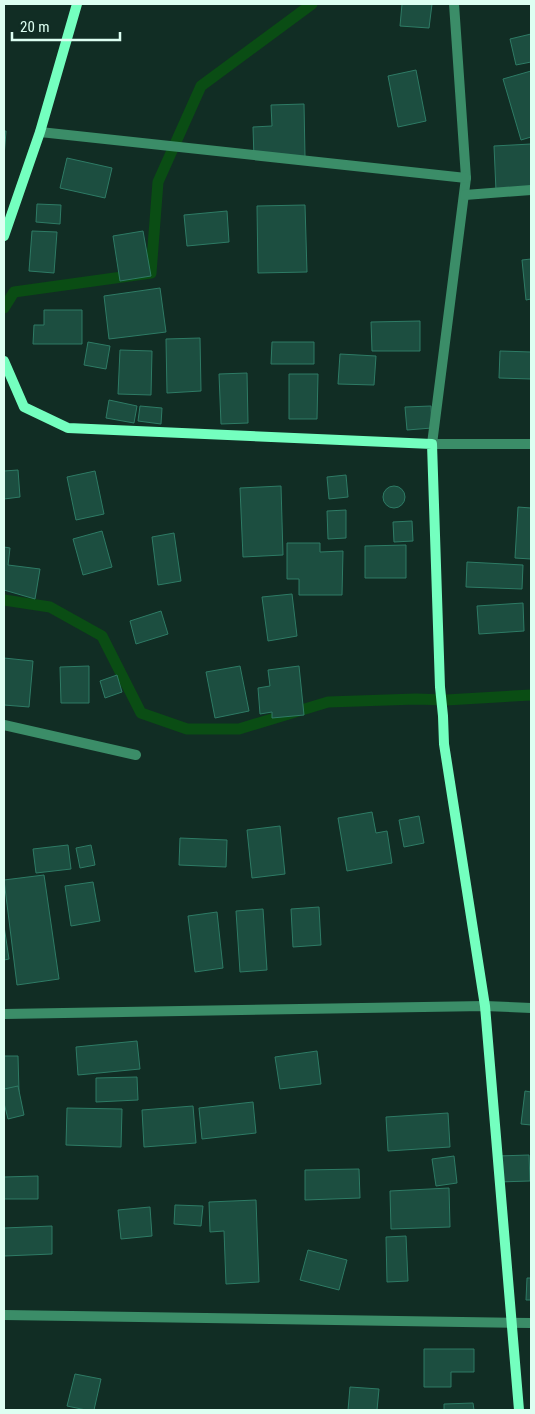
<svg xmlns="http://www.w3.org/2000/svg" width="535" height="1414" viewBox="0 0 535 1414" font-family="'Roboto Condensed',sans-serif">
	<rect width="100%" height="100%" fill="#112d24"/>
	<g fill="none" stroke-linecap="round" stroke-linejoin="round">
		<g stroke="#0a4d14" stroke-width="11">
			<path d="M4,308L14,292L151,273L158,182L201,86L312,4"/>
			<path d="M4,600L50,607L102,636L141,713L187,729H239L328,702L416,699L446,700L531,695"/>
		</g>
	</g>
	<g fill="#1c4e40" stroke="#2e7b65">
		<path d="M402,4H432L429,28L400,26Z"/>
		<path d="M531,34V62L516,65L510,39Z"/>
		<path d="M416,70L426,121L398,127L388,76Z"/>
		<path d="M531,71V137L521,140L503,79Z"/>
		<path d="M304,104L305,157L254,159L253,127L272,126L271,105Z"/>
		<path d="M4,131H6L4,157Z"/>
		<path d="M531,144V189L496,191L494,146Z"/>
		<path d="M67,158L112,168L105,198L60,188Z"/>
		<path d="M37,204L61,205L60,224L36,222Z"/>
		<path d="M305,205L307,272L258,273L257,206Z"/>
		<path d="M227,211L229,242L187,246L184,215Z"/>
		<path d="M32,231L57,232L54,273L29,271Z"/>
		<path d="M143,231L151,276L120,281L113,236Z"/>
		<path d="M531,259V299L526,300L522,260Z"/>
		<path d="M160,288L166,332L109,339L104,296Z"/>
		<path d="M44,310H82V344H33L34,325H44Z"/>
		<path d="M420,321V351H372L371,322Z"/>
		<path d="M200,338L201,391L167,393L166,339Z"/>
		<path d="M88,342L110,346L106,369L84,365Z"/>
		<path d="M272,342H314V364H271Z"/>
		<path d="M120,350L152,351L151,395L118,394Z"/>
		<path d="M500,351L531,352V379L499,378Z"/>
		<path d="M340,354L376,356L374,385L338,384Z"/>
		<path d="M247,373L248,423L221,424L219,374Z"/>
		<path d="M289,374H318L317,419H289Z"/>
		<path d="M109,400L137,406L134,423L106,418Z"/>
		<path d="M140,406L162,408L161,424L138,421Z"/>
		<path d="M431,406L432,428L407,430L405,407Z"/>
		<path d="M18,470L20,497L4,499V471Z"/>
		<path d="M95,471L104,514L76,520L67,477Z"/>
		<path d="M346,475L348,497L329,499L327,477Z"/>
		<circle cx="394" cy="497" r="11"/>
		<path d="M281,486L283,555L243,557L240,488Z"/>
		<path d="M518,507L531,508V559L515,558Z"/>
		<path d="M346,510V538L328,539L327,511Z"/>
		<path d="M412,521L413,541L394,542L393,522Z"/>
		<path d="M102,531L112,567L83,575L73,539Z"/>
		<path d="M174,533L181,581L158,585L152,537Z"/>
		<path d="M287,543H320V552L343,551L342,595H299V579H287Z"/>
		<path d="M406,545V578H365V546Z"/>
		<path d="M4,547L10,548L8,565L40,569L35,599L4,590Z"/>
		<path d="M467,562L523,565L522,589L466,587Z"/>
		<path d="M292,594L297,636L268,641L262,597Z"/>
		<path d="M523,603L524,631L479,634L477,606Z"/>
		<path d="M161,611L168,634L136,644L130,621Z"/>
		<path d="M4,658L33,661L29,707L4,705Z"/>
		<path d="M89,666V703H61L60,667Z"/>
		<path d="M240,666L249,711L215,718L206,672Z"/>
		<path d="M299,666L304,715L272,718V712L260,714L258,688L270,686L268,670Z"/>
		<path d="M117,675L122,692L105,698L100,681Z"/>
		<path d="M372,812L376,833L387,831L392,863L347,871L338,818Z"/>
		<path d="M419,816L424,843L404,847L399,820Z"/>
		<path d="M280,826L285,874L252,878L247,830Z"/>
		<path d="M180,838L227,840L226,867L179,865Z"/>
		<path d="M68,845L71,869L36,873L33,849Z"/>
		<path d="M91,845L95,865L80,868L76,848Z"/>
		<path d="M44,875L59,979L17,985L4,880Z"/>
		<path d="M93,882L100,921L71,926L65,886Z"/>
		<path d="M319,907L321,945L293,947L291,909Z"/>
		<path d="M263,909L267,970L240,972L236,911Z"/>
		<path d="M217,912L223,968L195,972L188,916Z"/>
		<path d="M4,926L9,959L4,960Z"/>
		<path d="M137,1041L140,1069L78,1075L76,1047Z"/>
		<path d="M317,1051L321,1084L280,1089L275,1057Z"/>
		<path d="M4,1056H18L19,1092L4,1093Z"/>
		<path d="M137,1077L138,1100L96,1102V1078Z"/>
		<path d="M18,1086L24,1115L8,1119L4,1103V1089Z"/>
		<path d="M525,1091L531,1092V1125L521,1124Z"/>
		<path d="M253,1102L256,1133L202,1139L199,1108Z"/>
		<path d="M193,1106L196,1143L144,1147L142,1110Z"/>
		<path d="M67,1108L122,1109L121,1147L66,1145Z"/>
		<path d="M448,1113L450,1147L388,1151L386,1117Z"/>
		<path d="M529,1155L530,1181L498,1182L497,1156Z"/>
		<path d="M454,1156L457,1183L436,1186L432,1159Z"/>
		<path d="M359,1169L360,1198L305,1200V1170Z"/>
		<path d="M38,1176V1199H4V1177Z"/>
		<path d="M449,1188L450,1227L391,1229L390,1191Z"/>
		<path d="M256,1200L259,1282L226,1284L224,1231L210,1232L209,1202Z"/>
		<path d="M175,1205L203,1206L201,1226L174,1224Z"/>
		<path d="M150,1207L152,1236L121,1239L118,1210Z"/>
		<path d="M52,1226V1254L4,1256V1228Z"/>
		<path d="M406,1236L408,1281L387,1282L386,1237Z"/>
		<path d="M308,1250L347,1260L339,1290L300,1280Z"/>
		<path d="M527,1278H531V1300H526Z"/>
		<path d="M424,1349H474V1372H451V1387H424Z"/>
		<path d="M75,1374L101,1379L94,1410H86L67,1406Z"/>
		<path d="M350,1387L379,1389L377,1410H348Z"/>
		<path d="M473,1403L474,1410H444V1404Z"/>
	</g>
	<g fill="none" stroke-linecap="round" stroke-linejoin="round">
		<g stroke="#3b8d68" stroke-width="10">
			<path d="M454,4L466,178L432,444H531"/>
			<path d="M40,132L466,178"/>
			<path d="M465,195L531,190"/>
			<path d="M4,725L136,755"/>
			<path d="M4,1014L485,1006L531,1008"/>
			<path d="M4,1315L531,1323"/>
		</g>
		<g stroke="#74ffbf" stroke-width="10">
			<path d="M4,236L40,132L77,4"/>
			<path d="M4,361L24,407L68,428L432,444L440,687L443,716L444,744L485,1006L519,1410"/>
		</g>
	</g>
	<rect width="535" height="1414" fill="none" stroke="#ddfff2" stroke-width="10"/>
	<path d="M12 32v8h108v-8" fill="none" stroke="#ddfff2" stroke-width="2.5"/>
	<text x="20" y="32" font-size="15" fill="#ddfff2" stroke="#112d24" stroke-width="4" paint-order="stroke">20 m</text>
</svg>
